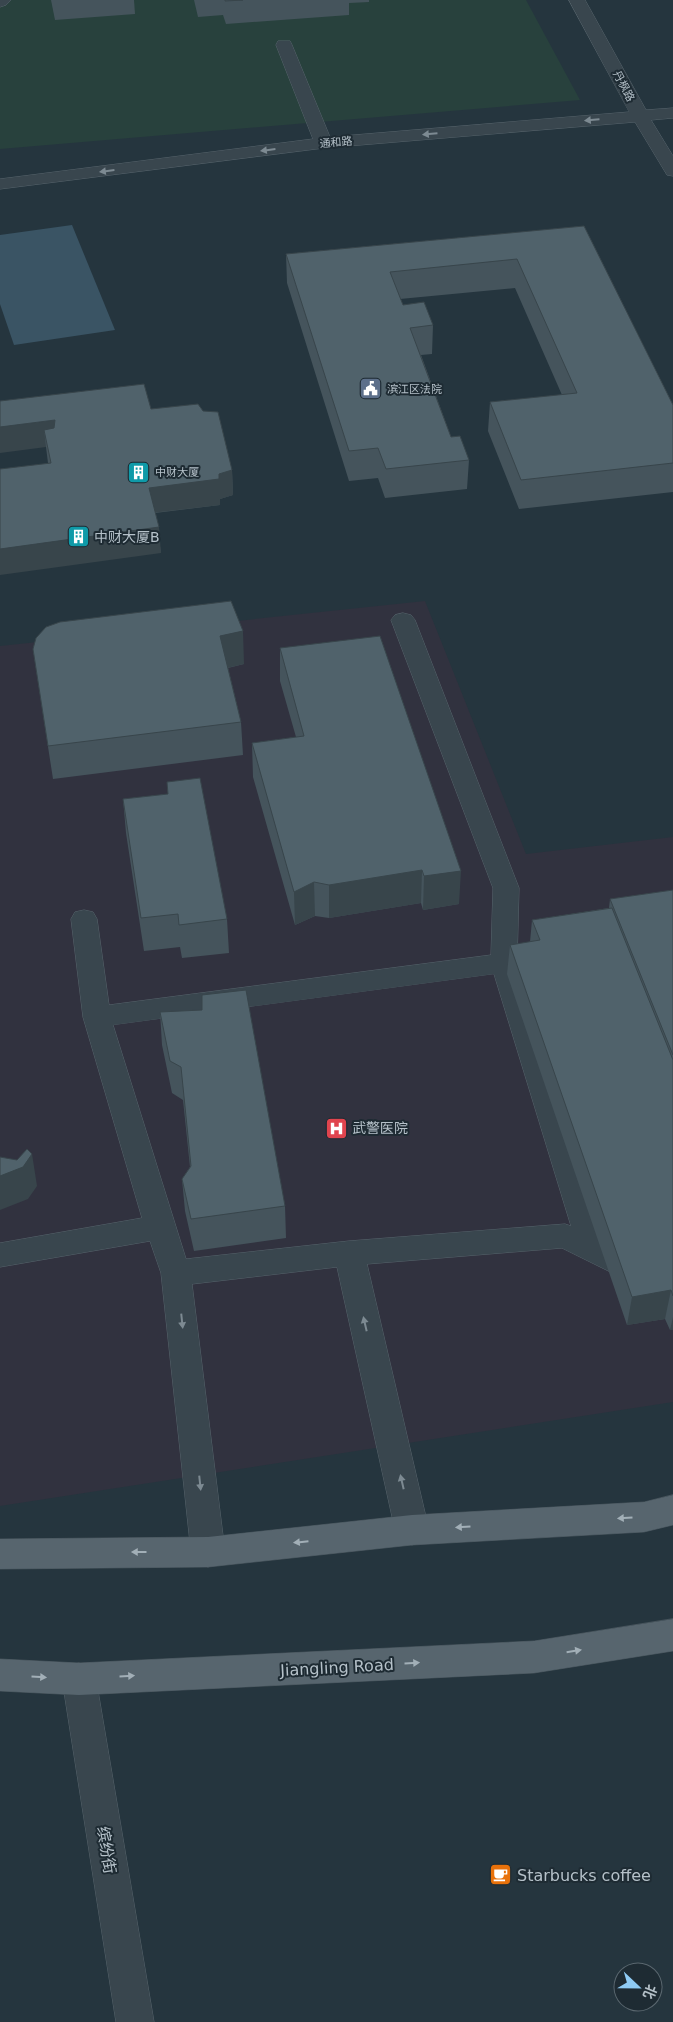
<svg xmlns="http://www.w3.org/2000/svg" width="673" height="2022" viewBox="0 0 673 2022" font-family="'DejaVu Sans','Noto Sans SC',sans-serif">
	<rect width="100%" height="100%" fill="#25353e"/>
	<path fill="#31323f" d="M425,601L526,854L673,837V1402L0,1506V646Z"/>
	<path fill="#28413d" d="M0,0H526L580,100L0,149Z"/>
	<path fill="#3a5464" d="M72,225L115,330L14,345L0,304V235Z"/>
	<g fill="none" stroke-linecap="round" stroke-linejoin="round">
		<defs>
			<g id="minor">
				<path d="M0,0H11L6,5L0,7Z"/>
				<path d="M569,0H585L646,110L673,108V118L651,120L673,156V176L667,175L635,122L324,148L0,189V179L313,139L276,45L278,41H290L292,45L330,137L629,112Z"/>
				<path d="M403,613L411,615L415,620L519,888L517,963L606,1242L673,1276V1303L562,1248L367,1264L429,1530L424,1541L412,1545L400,1541L395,1530L337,1267L192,1284L225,1552L220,1563L208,1567L196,1563L191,1552L161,1273L150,1241L0,1267V1243L142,1218L83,1017L71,919L75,912L84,910L93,912L97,919L109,1005L491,955L493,888L391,620L395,615ZM494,974L571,1226L565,1224L349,1241L186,1259L113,1025Z"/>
				<path d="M79,1663L91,1667L96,1679L154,2022H116L62,1679L67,1667Z"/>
			</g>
			<g id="major">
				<path d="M673,1495V1525L644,1532L412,1545L208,1567L0,1569V1539L208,1537L412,1515L644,1502Z"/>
				<path d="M673,1619V1651L534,1673L79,1695L0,1691V1659L79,1663L534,1641Z"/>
			</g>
		</defs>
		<use href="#minor" stroke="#57646c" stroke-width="1"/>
		<use href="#major" stroke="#45525a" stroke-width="1"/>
		<use href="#minor" fill="#39464e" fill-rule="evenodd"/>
		<use href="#major" fill="#57656e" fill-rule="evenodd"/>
	</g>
	<g fill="#45545c">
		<path d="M51,0H134L135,14L55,20Z"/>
		<path d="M194,0H369V2L349,3V15L226,24L223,15L198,17Z"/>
		<path d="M584,226L673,405V492L519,509L488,431L490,402L562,395L515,288L400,299L403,305L433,325L432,354L421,355L451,437L469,460L467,489L385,498L378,478L349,481L287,283L286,254Z"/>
		<path d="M0,401L151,409L232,470L233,495L220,499V505L155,513L161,553L48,463L46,447Z"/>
		<path d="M280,648L459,904L423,910L421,903L329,918L315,916L295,925L253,777L252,743L296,737L280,681Z"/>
		<path d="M33,649L244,664L228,668L241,722L243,755L53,779L38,682Z"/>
		<path d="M167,782L227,919L229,953L182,958L180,947L144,951L126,833L123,799L168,794Z"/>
		<path d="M673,890V1330H670L665,1319L627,1325L507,974L510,945L530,942L532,920L609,908L610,899Z"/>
		<path d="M160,1012L285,1206L286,1238L194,1251L185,1211L182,1179L190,1167L183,1100L172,1093L162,1045Z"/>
	</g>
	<g fill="#38454b">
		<path d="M55,420L58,446L44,430L46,447L0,453V427Z"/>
		<path d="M232,470L233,495L220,499V505L151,513L149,488L219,474Z"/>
		<path d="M159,527L161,553L0,575V549Z"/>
		<path d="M243,631L244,664L222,669L220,636Z"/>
		<path d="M422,870L421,903L329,918V885Z"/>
		<path d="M461,871L459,904L423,910L424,876Z"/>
		<path d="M314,882L315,916L295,925L294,892Z"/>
		<path d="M32,1154L37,1186L28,1199L0,1210V1176Z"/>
		<path d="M671,1290L665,1319L627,1325L632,1297Z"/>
		<path d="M673,1317V1330H670Z"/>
	</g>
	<g fill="#50626b" stroke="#38454b">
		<path d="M225,0H243L225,1Z"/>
		<path d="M584,226L673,405V463L521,480L490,402L577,393L517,259L390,272L403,305L424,302L433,325L410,328L451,437L460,436L469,460L386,469L378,448L349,451L286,254Z"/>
		<path d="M144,384L151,409L198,404L203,411L218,412L232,470L219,474V479L149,488L159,527L0,549V469L51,463L44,430L54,428L55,420L0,427V401Z"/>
		<path d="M231,601L243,631L220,636L241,722L48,746L33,649L36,638L46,627L60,622Z"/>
		<path d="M380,636L461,871L424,876L422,870L329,885L314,882L294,892L252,743L304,736L280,648Z"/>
		<path d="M200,778L227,919L179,925L178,914L141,918L123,799L168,794L167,782Z"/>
		<path d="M673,890V1055L610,899Z"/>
		<path d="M612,908L673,1060V1296L671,1290L632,1297L510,945L540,940L532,920Z"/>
		<path d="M246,990L285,1206L191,1219L182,1179L191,1166L181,1067L170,1061L160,1012L202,1010V995Z"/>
		<path d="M27,1149L32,1154L23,1167L0,1176V1157L17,1160Z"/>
	</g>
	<defs><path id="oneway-solid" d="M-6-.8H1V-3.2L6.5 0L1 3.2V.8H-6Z" transform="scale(1.25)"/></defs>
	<g fill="#7d8a92">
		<use href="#oneway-solid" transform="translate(592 120) rotate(175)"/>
		<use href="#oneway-solid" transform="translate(430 134) rotate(175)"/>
		<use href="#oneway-solid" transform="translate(268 150) rotate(173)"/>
		<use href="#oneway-solid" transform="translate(107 171) rotate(173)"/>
		<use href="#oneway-solid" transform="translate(182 1321) rotate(84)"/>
		<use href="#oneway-solid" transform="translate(365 1324) rotate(-103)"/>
		<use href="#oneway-solid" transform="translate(402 1482) rotate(-103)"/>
		<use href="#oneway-solid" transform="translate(200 1483) rotate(84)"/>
	</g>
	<g fill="#a2afb7">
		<use href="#oneway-solid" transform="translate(625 1518) rotate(177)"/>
		<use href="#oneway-solid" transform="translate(463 1527) rotate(177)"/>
		<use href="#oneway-solid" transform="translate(301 1542) rotate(174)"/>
		<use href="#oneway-solid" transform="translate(139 1552) rotate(180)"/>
		<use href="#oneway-solid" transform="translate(574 1651) rotate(-9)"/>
		<use href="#oneway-solid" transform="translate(412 1663) rotate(-3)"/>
		<use href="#oneway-solid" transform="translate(127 1676) rotate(-3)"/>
		<use href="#oneway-solid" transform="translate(39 1677) rotate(3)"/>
	</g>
	<defs>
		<symbol id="civic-square" viewBox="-11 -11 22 22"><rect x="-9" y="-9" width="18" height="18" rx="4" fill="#5c6f8a" stroke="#1e2b33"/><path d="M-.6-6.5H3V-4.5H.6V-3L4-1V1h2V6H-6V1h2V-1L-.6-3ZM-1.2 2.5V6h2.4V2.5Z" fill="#fff"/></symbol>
		<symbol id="building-square" viewBox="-11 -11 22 22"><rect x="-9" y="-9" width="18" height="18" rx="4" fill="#0f9aa8" stroke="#1e2b33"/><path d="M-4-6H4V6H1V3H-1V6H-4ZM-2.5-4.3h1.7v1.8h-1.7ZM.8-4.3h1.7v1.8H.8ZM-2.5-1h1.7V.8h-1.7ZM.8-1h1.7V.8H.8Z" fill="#fff"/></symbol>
		<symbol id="hospital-square" viewBox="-11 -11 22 22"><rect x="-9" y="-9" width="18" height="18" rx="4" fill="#e0444e" stroke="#1e2b33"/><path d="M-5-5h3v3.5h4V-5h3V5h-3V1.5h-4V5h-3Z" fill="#fff"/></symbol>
		<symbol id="cafe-square" viewBox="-11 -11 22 22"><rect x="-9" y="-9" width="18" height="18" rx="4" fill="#e8710a" stroke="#1e2b33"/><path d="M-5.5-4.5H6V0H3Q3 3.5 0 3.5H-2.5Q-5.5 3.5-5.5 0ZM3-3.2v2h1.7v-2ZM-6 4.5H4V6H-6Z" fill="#fff"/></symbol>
	</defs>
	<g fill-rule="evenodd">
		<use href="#civic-square" x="358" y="376" width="25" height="25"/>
		<use href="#building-square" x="126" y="460" width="25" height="25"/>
		<use href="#building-square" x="66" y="524" width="25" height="25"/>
		<use href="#hospital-square" x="324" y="1116" width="25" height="25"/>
		<use href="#cafe-square" x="488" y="1862" width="25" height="25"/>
	</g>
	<g text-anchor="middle" stroke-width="4" stroke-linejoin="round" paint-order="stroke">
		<g font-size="11" fill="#b5c1c9" stroke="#1e2b33">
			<text transform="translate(624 86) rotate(62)" y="4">丹枫路</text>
			<text transform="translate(336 142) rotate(-5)" y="4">通和路</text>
		</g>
		<g font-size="11" fill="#b5c1c9" stroke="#1e2b33" text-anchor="start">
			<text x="387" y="393">滨江区法院</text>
			<text x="155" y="476">中财大厦</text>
		</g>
		<g font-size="14" fill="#b5c1c9" stroke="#1e2b33" text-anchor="start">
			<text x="94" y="542">中财大厦B</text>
			<text x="352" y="1133">武警医院</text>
		</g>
		<g font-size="16" fill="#b5c1c9" stroke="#1e2b33">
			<text transform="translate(337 1667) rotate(-3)" y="6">Jiangling Road</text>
			<text transform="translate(107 1850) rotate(81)" y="6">缤纷街</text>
		</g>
		<g font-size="16" fill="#b5c1c9" stroke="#1e2b33" text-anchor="start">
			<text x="517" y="1881">Starbucks coffee</text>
		</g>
	</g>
	<g transform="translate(638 1987) rotate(112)"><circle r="24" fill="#1e2b33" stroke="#5a676f"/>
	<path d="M0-4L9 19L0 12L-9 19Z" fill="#8fcbf4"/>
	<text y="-8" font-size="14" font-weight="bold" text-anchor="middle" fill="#b5c1c9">北</text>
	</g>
</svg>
